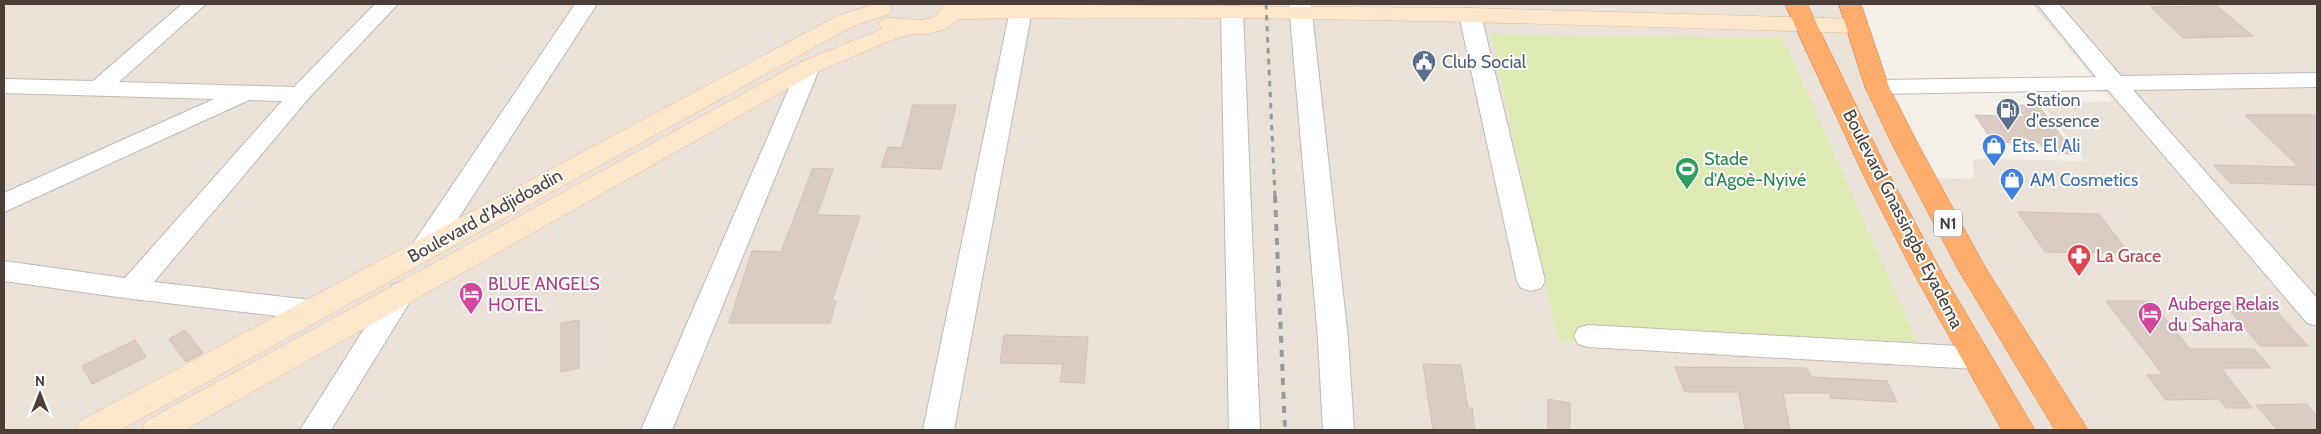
<svg xmlns="http://www.w3.org/2000/svg" width="2321" height="434" viewBox="0 0 2321 434" font-family="Cabin,sans-serif">
	<rect width="100%" height="100%" fill="#f6f0eb"/>
	<path fill="#eae1d9" d="M4,4H1848L1917,179L1974,178L1973,159L2085,161L2042,104L2113,101L2032,4H2317V430H4Z"/>
	<path fill="#deeab4" d="M1491,34L1783,38L1923,355L1558,341Z"/>
	<g fill="#daccc3" stroke="#d2bfb3">
		<path d="M2217,6L2253,36L2183,38L2151,7Z"/>
		<path d="M913,105H956L941,169L881,167L888,147L902,148Z"/>
		<path d="M2016,105L2039,106L2075,154L2047,153L2039,143L1993,142L1975,115L2025,117Z"/>
		<path d="M2245,115H2317V185L2230,183L2214,165L2299,167Z"/>
		<path d="M813,168L833,169L817,215L860,216L832,301H836L830,323H729L752,251L781,252Z"/>
		<path d="M2018,212L2099,214L2129,253L2045,252Z"/>
		<path d="M2106,301H2151L2190,349H2254L2271,368H2221L2252,408H2226L2219,399L2166,400L2147,375H2163Z"/>
		<path d="M2223,303H2269L2308,346H2260Z"/>
		<path d="M579,320V368L561,372V323Z"/>
		<path d="M185,330L203,353L186,362L169,339Z"/>
		<path d="M1004,335L1088,337L1084,383L1060,382L1063,364L1000,363Z"/>
		<path d="M135,340L146,357L92,384L82,366Z"/>
		<path d="M1423,364L1461,365L1468,408H1472L1475,430H1433Z"/>
		<path d="M1675,367L1807,368L1811,377L1887,381L1897,402L1831,398L1829,393H1783L1790,430H1745L1739,392H1685Z"/>
		<path d="M1548,399L1570,403V430H1548Z"/>
		<path d="M2307,404L2317,416V430H2277L2256,405Z"/>
	</g>
	<g fill="none" stroke-linecap="round" stroke-linejoin="round">
		<defs>
			<g id="street">
				<path d="M182,4H206L119,82L294,87L375,4H398L308,99L154,282L311,300L321,303L325,310L321,317L311,320L132,299L4,281V261L125,278L282,101L249,100L4,212V193L214,99L4,93V79L93,81Z"/>
				<path d="M575,4H597L434,256L424,258L414,256L411,249L414,242Z"/>
				<path d="M1022,4L1029,5L1032,10L954,430H923L1010,10L1013,5Z"/>
				<path d="M1289,4H1311L1348,339L1354,430H1323L1318,339Z"/>
				<path d="M2037,4H2059L2121,76L2317,73V87L2133,90L2317,298V326L2307,323L2108,90L1877,94L1869,92L1865,87L1869,82L1877,80L2096,77Z"/>
				<path d="M1232,6L1240,7L1243,12L1260,430H1229L1221,12L1224,7Z"/>
				<path d="M1470,8L1478,10L1481,15L1545,281L1541,288L1531,291L1521,288L1517,281L1459,15L1462,10Z"/>
				<path d="M809,60L817,62L820,67L672,430H641L798,67L801,62Z"/>
				<path d="M402,282L412,285L416,292L331,430H300L392,285Z"/>
				<path d="M1588,325L1976,347L1986,350L1991,358L1986,366L1976,369L1588,347L1578,344L1574,336L1578,328Z"/>
			</g>
			<g id="secondary">
				<path d="M875,4H889L892,9L889,14L853,26L120,430H76L80,421L837,16Z"/>
				<path d="M944,4L1470,8L1858,19L1866,21L1869,26L1866,31L1858,33C1558,24 1258,14 959,19L945,29L928,34H911L884,43L817,72L185,430H142L146,421L801,62L882,29L879,24L882,19C903,14 932,32 944,4Z"/>
			</g>
			<g id="highway">
				<path d="M1785,4H1807L1889,174L1942,273L2035,430H2002L1914,274L1863,174Z"/>
				<path d="M1839,4H1861L1889,87L1919,146L1985,267L2088,430H2055L1959,271L1893,146L1865,87Z"/>
			</g>
		</defs>
		<use href="#street" stroke="#c4b8b0" stroke-width="2"/>
		<use href="#secondary" stroke="#d9bb9d" stroke-width="1"/>
		<use href="#highway" stroke="#e07d3b" stroke-width="1"/>
		<use href="#street" fill="#fff" fill-rule="evenodd"/>
		<use href="#secondary" fill="#ffe7cc" fill-rule="evenodd"/>
		<use href="#highway" fill="#ffad6d" fill-rule="evenodd"/>
		<path stroke="#999" stroke-width="3" stroke-dasharray="5.5 5.5" stroke-linecap="butt" d="M1266,4L1275,197"/>
		<path stroke="#999" stroke-width="4" stroke-dasharray="7 7" stroke-linecap="butt" d="M1275,196L1285,430"/>
	</g>
	<defs>
		<symbol id="civic-pin" viewBox="-11 -11 22 30"><path d="M0 17L-7.5 6A9.5 9.5 0 1 1 7.5 6Z" fill="#5c6f8a" stroke="#fff"/><path d="M-.6-6.5H3V-4.5H.6V-3L4-1V1h2V6H-6V1h2V-1L-.6-3ZM-1.2 2.5V6h2.4V2.5Z" fill="#fff"/></symbol>
		<symbol id="fuel-pin" viewBox="-11 -11 22 30"><path d="M0 17L-7.5 6A9.5 9.5 0 1 1 7.5 6Z" fill="#5c6f8a" stroke="#fff"/><path d="M-5.5-6h7V0h2V4h1.3V-2.5L3-4.5l.8-.8L6-3V5H2.5V1h-1V6h-7ZM-4.2-4.7v3.2H.2V-4.7Z" fill="#fff"/></symbol>
		<symbol id="shop-pin" viewBox="-11 -11 22 30"><path d="M0 17L-7.5 6A9.5 9.5 0 1 1 7.5 6Z" fill="#3f7fe0" stroke="#fff"/><path d="M-5-2.5h2.3a2.7 3.5 0 0 1 5.4 0H5L5.5 6h-11ZM-1.5-2.5h3a1.5 2.3 0 0 0-3 0Z" fill="#fff"/></symbol>
		<symbol id="stadium-pin" viewBox="-11 -11 22 30"><path d="M0 17L-7.5 6A9.5 9.5 0 1 1 7.5 6Z" fill="#2e9e5b" stroke="#fff"/><path d="M0-5a6.5 5 0 1 0 0 10a6.5 5 0 1 0 0-10ZM-3.5-1.8h7v3.6h-7Z" fill="#fff"/></symbol>
		<symbol id="pharmacy-pin" viewBox="-11 -11 22 30"><path d="M0 17L-7.5 6A9.5 9.5 0 1 1 7.5 6Z" fill="#e0444e" stroke="#fff"/><path d="M-2-6h4v4h4v4h-4v4h-4v-4h-4v-4h4Z" fill="#fff"/></symbol>
		<symbol id="hotel-pin" viewBox="-11 -11 22 30"><path d="M0 17L-7.5 6A9.5 9.5 0 1 1 7.5 6Z" fill="#d1479c" stroke="#fff"/><path d="M-6-4.5h1.5V1H6V5H4.5V3h-9V5H-6ZM-4 0a1.8 1.8 0 1 1 3.6 0ZM.5 0V-2.5h3Q6-2.5 6 0Z" fill="#fff"/></symbol>
	</defs>
	<g fill-rule="evenodd">
		<use href="#civic-pin" x="1410" y="48" width="28" height="38"/>
		<use href="#fuel-pin" x="1994" y="96" width="28" height="38"/>
		<use href="#shop-pin" x="1980" y="132" width="28" height="38"/>
		<use href="#stadium-pin" x="1673" y="155" width="28" height="38"/>
		<use href="#shop-pin" x="1998" y="166" width="28" height="38"/>
		<use href="#pharmacy-pin" x="2065" y="242" width="28" height="38"/>
		<use href="#hotel-pin" x="457" y="280" width="28" height="38"/>
		<use href="#hotel-pin" x="2136" y="300" width="28" height="38"/>
	</g>
	<g text-anchor="middle" stroke-width="4" stroke-linejoin="round" paint-order="stroke">
		<rect fill="#fff" stroke="#807974" stroke-width="1" x="1934" y="209.5" width="28" height="27" rx="4"/>
		<g font-size="16" font-weight="bold" fill="#4a3f38">
			<text x="1948" y="229">N1</text>
		</g>
		<g font-size="18" fill="#4e5e75" stroke="#fff" text-anchor="start">
			<text x="1442" y="68">Club Social</text>
			<text x="2026" y="106">Station<tspan x="2026" dy="21">d'essence</tspan></text>
		</g>
		<g font-size="18" fill="#366cbe" stroke="#fff" text-anchor="start">
			<text x="2012" y="152">Ets. El Ali</text>
			<text x="2030" y="186">AM Cosmetics</text>
		</g>
		<g font-size="18" fill="#27864d" stroke="#fff" text-anchor="start">
			<text x="1704" y="165">Stade<tspan x="1704" dy="21">d'Agoè-Nyivé</tspan></text>
		</g>
		<g font-size="18" fill="#4a3f38" stroke="#fff">
			<text transform="translate(485 216) rotate(-29)" y="6">Boulevard d'Adjidoadin</text>
			<text transform="translate(1903 219) rotate(63)" y="6">Boulevard Gnassingbe Eyadema</text>
		</g>
		<g font-size="18" fill="#be3a42" stroke="#fff" text-anchor="start">
			<text x="2096" y="262">La Grace</text>
		</g>
		<g font-size="18" fill="#b23c85" stroke="#fff" text-anchor="start">
			<text x="488" y="290">BLUE ANGELS<tspan x="488" dy="21">HOTEL</tspan></text>
			<text x="2168" y="310">Auberge Relais<tspan x="2168" dy="21">du Sahara</tspan></text>
		</g>
	</g>
	<rect width="2321" height="434" fill="none" stroke="#4a3f38" stroke-width="10"/>
	<g transform="translate(40 394)" stroke="#ffffff" stroke-width="4" paint-order="stroke">
	<path d="M0-4L9 19L0 12L-9 19Z" fill="#4a3f38"/>
	<text y="-8" font-size="14" font-weight="bold" text-anchor="middle" fill="#4a3f38">N</text>
	</g>
</svg>
